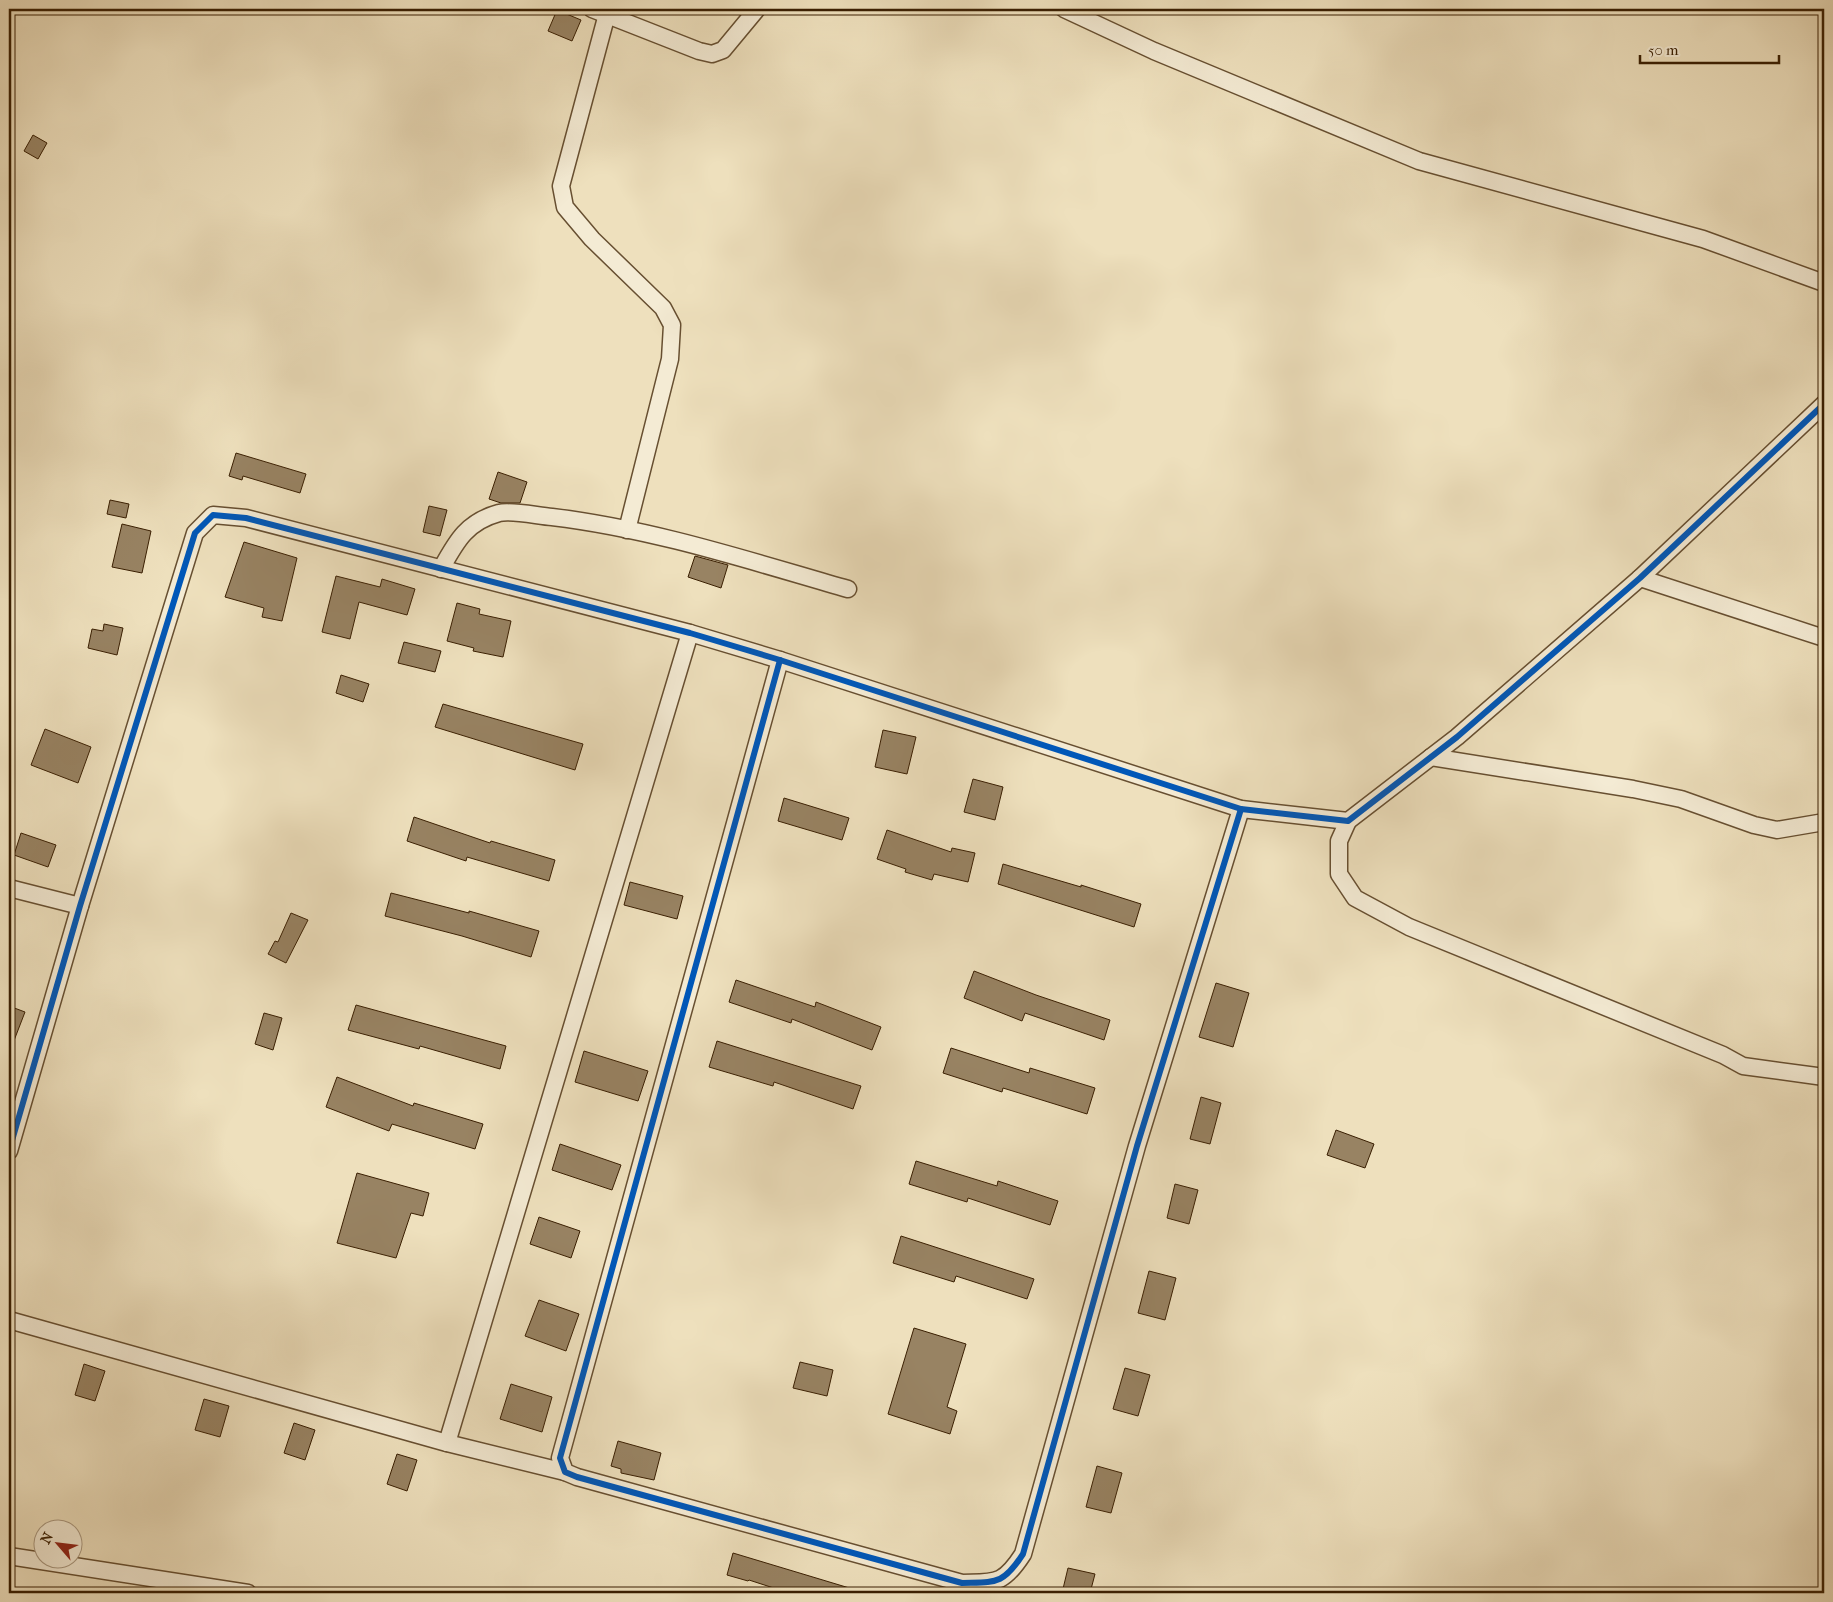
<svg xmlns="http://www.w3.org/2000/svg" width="1833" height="1602" viewBox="0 0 1833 1602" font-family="'IM FELL French Canon',serif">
	<rect width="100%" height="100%" fill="#eee0bd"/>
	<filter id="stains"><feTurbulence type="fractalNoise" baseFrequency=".004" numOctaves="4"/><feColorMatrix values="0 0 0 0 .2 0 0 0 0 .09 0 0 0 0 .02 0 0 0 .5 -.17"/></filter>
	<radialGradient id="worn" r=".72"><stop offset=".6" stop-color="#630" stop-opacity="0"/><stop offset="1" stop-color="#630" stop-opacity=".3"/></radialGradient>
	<g fill="#988363" stroke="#3a1f02">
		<path d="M557,10L581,20L572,41L548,31Z"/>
		<path d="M33,135L47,143L38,159L24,151Z"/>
		<path d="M236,453L306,474L300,493L243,476L242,480L229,476Z"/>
		<path d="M498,472L527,482L520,503H501L489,499Z"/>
		<path d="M110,500L129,504L126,518L107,514Z"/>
		<path d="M429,506L447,510L440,536L423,532Z"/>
		<path d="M122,524L151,531L142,573L112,567Z"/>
		<path d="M244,542L297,558L282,621L262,617L264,608L225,597Z"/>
		<path d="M695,556L728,565L721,588L688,577Z"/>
		<path d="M336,576L380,587L382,579L415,589L407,615L359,602L350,639L322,632Z"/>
		<path d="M457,603L480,609L479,614L511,621L503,657L473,651L474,648L447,641Z"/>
		<path d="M104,624L123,628L117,655L88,648L92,629L103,631Z"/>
		<path d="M404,642L441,651L435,672L398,663Z"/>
		<path d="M341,675L369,684L363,702L336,693Z"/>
		<path d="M443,704L583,744L575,770L435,727Z"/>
		<path d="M45,729L91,747L78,783L31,765Z"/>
		<path d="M883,730L916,737L907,774L875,767Z"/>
		<path d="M973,779L1003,787L995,820L964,812Z"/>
		<path d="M784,798L849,818L842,840L778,821Z"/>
		<path d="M414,817L490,843L491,841L555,860L549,881L467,857L466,861L407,841Z"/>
		<path d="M887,830L951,852L952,848L975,853L968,882L934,874L932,880L905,872L906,869L877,859Z"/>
		<path d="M21,833L56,845L48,867L14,855Z"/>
		<path d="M1003,864L1081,887V885L1141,904L1134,927L998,884Z"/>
		<path d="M630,882L683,896L677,919L624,905Z"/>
		<path d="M391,893L469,913V911L539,931L531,957L462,936L385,916Z"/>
		<path d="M291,913L308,920L286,963L268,954L275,941L278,942Z"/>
		<path d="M974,971L1036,995L1110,1020L1104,1040L1025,1013L1022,1021L964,998Z"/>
		<path d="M736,980L815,1007L816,1002L881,1027L872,1050L792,1019L791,1023L729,1002Z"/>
		<path d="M1216,983L1249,993L1233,1047L1199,1037Z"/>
		<path d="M356,1005L506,1046L500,1069L420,1046L419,1049L348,1030Z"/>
		<path d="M9,1006L25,1012L10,1051H9Z"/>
		<path d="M264,1013L282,1018L273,1050L255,1044Z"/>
		<path d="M717,1041L861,1086L853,1109L774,1082L773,1086L709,1067Z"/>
		<path d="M951,1048L1029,1073L1030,1068L1095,1088L1087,1114L1003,1088L1002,1092L943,1073Z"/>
		<path d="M584,1051L648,1071L638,1101L575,1082Z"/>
		<path d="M337,1077L413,1106L414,1103L483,1124L475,1149L392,1124L389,1131L326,1107Z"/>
		<path d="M1201,1097L1221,1103L1210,1144L1190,1139Z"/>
		<path d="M1336,1130L1374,1144L1365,1168L1327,1155Z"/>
		<path d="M560,1144L621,1165L612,1190L552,1170Z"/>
		<path d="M916,1161L997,1186L998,1181L1058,1201L1050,1225L968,1198L967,1202L909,1184Z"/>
		<path d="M357,1173L429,1193L423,1216L411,1213L396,1258L337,1243Z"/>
		<path d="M1175,1184L1198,1190L1189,1224L1167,1218Z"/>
		<path d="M539,1217L580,1231L571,1258L530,1244Z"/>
		<path d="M901,1236L1034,1279L1027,1299L956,1276L954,1282L893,1263Z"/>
		<path d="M1149,1271L1176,1278L1165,1320L1138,1313Z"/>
		<path d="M539,1300L579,1314L566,1351L525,1336Z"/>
		<path d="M914,1328L966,1344L947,1407L957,1411L950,1434L888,1414Z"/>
		<path d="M800,1362L833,1370L827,1396L793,1388Z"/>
		<path d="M84,1364L105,1371L95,1401L75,1395Z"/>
		<path d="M1125,1368L1150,1375L1138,1416L1113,1409Z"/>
		<path d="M511,1384L552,1397L542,1432L500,1419Z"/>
		<path d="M204,1399L229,1406L220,1437L195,1430Z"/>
		<path d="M294,1423L315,1430L305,1460L284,1453Z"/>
		<path d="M618,1441L661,1453L654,1480L621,1473V1469L611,1466Z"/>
		<path d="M397,1454L417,1460L407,1491L387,1484Z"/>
		<path d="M1097,1466L1122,1473L1111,1513L1086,1507Z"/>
		<path d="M733,1553L856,1590V1593H789L749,1580L748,1581L727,1575Z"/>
		<path d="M1068,1568L1095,1574L1090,1593H1062Z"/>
	</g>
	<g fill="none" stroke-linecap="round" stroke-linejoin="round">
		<defs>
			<g id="street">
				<path d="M592,9L699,51L712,54L723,50L757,9"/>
				<path d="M1064,9L1154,51L1419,161L1703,239L1824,283"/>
				<path d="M607,14L561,186L565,207L592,239L663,308L672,325L670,359L627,530"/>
				<path d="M441,569C456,542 466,522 499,513C512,510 538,516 552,517C653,529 750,561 848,589"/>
				<path d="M1640,578L1824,638"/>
				<path d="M780,660L560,1458L565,1472L577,1477L962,1583C996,1582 1003,1585 1023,1554L1137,1146L1241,809"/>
				<path d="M1431,757L1633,789L1681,799L1754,825L1777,830L1824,822"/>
				<path d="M1348,821L1339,841V874L1355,898L1409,927L1723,1055L1743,1066L1824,1077"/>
				<path d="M9,888L80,906"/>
				<path d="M9,1151L80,906L195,533L213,515L246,518L690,633L780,660L1241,809L1348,821L1457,737L1640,578L1824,404"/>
				<path d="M9,1320L447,1443L565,1472"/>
				<path d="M447,1443L690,633"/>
				<path d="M9,1556L248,1593"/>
			</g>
		</defs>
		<use href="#street" stroke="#674f31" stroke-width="19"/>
		<use href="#street" stroke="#f4ebd4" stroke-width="16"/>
		<defs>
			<g id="cycleway">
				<path d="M780,660L560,1458L565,1472L577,1477L962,1583C996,1582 1003,1585 1023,1554L1137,1146L1241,809"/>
				<path d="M9,1151L80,906L195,533L213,515L246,518L690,633L780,660L1241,809L1348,821L1457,737L1640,578L1824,404"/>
			</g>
		</defs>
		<use href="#cycleway" stroke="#f4ebd4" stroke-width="9"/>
		<use href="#cycleway" stroke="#0057b8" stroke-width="6"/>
	</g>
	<rect width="1833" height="1602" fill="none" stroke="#eee0bd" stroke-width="30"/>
	<rect x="10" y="10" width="1813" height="1582" fill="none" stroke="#3a1f02" stroke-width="2.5"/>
	<rect x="15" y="15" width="1803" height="1572" fill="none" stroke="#3a1f02"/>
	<g transform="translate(58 1544) rotate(298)"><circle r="24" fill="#f4ebd4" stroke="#aa9980"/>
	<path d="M0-4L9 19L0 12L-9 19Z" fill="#8f2418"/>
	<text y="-8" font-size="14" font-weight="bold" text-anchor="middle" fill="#3a1f02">N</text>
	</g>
	<path d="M1640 55v8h139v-8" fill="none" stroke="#3a1f02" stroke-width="2.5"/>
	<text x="1648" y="55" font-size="15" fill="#3a1f02" stroke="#f4ebd4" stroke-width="4" paint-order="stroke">50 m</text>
	<rect width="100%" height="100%" filter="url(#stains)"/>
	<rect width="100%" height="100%" fill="url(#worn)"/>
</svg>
